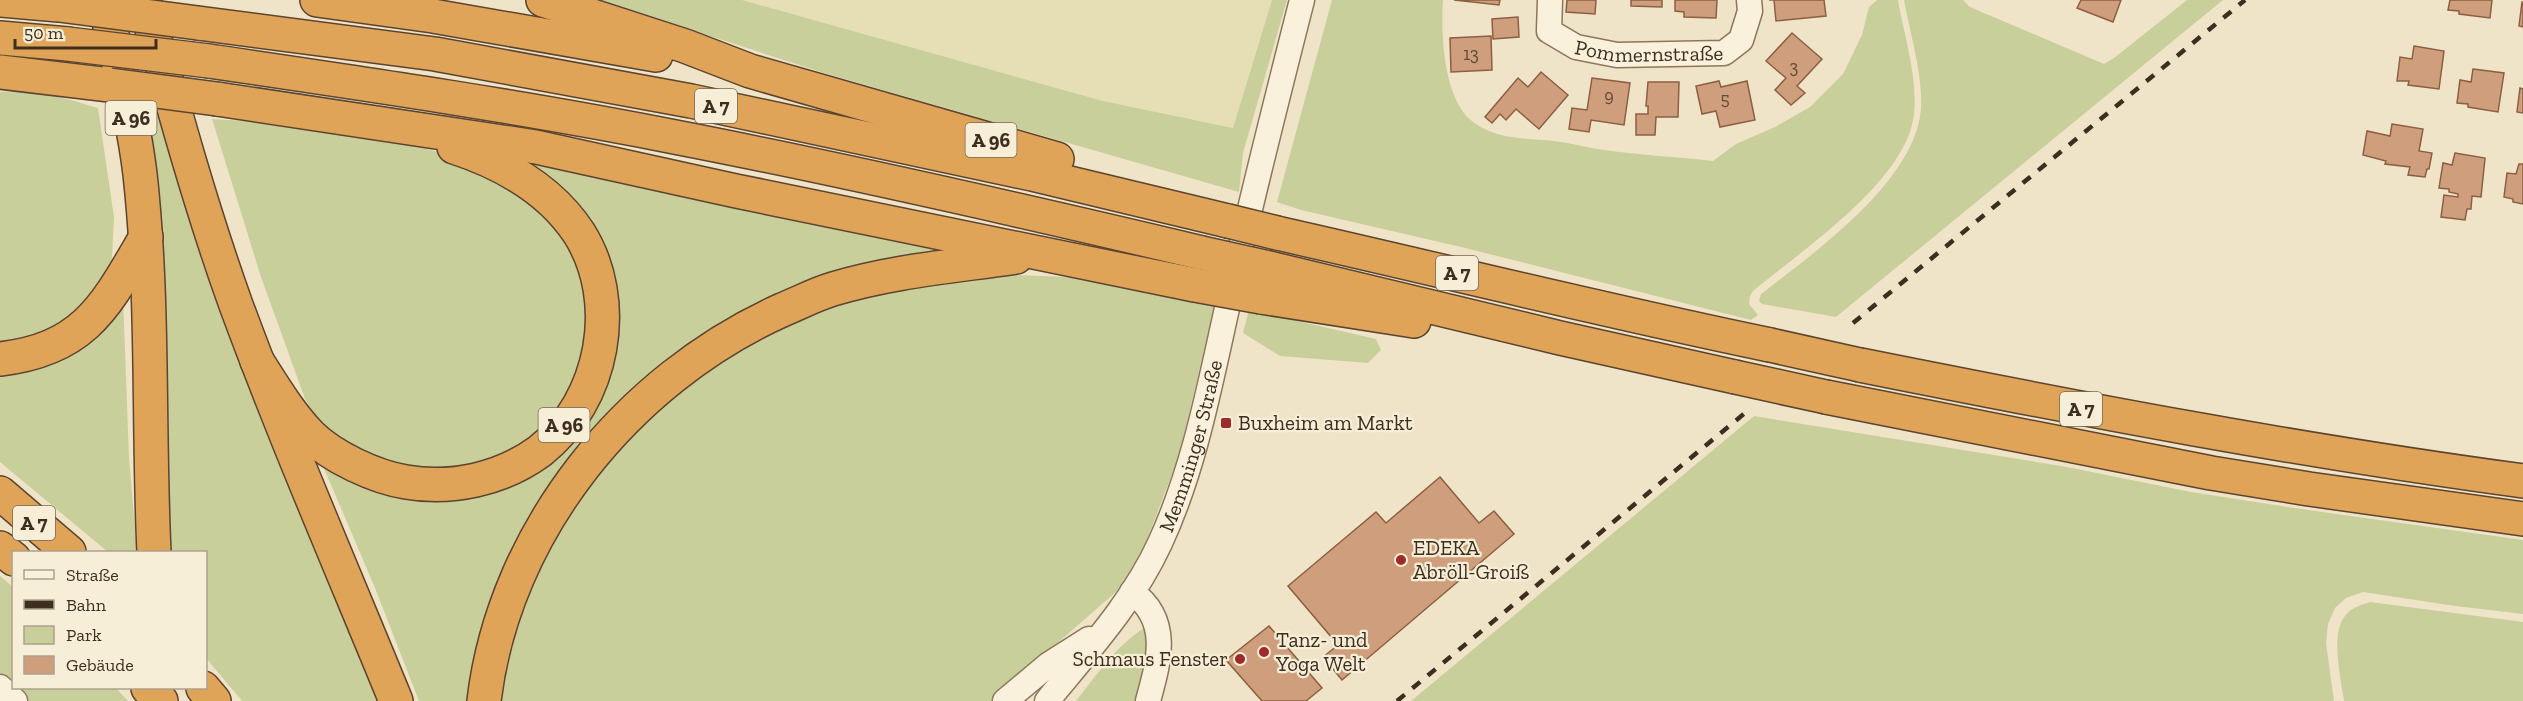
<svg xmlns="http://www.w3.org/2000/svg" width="2523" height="701" viewBox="0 0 2523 701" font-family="'Zilla Slab',serif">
	<rect width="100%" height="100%" fill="#f0e4c8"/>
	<path fill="#e6deb5" d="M742,0H1272L1233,128L1103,101Z"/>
	<g fill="#c9cf9b">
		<path d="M599,0H742L1103,101L1233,128L1272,0H1287L1243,153L1239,192L824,73Z"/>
		<path d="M1332,0H1443C1441,34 1443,98 1472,121C1495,140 1527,138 1555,141C1571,143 1588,148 1604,150C1640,155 1677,157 1713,161L1736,144L1775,127L1810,107L1843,74L1862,35L1869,7L1877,0H1898C1904,36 1918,77 1914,114C1907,181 1802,250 1753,291L1750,296L1749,304L1758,315L1751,320L1461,247L1301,210L1277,202Z"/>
		<path d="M1904,0H1963L1970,7L2104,64L2114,58L2187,0H2223L1836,317L1762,304L1759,301L1761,294C1815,252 1916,181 1921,108C1923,76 1910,33 1904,0Z"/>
		<path d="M0,92C34,89 66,98 98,108L114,217L112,259L104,281L61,328L0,346Z"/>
		<path d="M144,114L163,117L382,701H242L206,658V552H168Z"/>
		<path d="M212,119L283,123L408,144L442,153L541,206L584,268L590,337L564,405L512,455L454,474L392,469L335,439L318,421L305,399L261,277Z"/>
		<path d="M528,160L966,249L871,268L605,424L473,701H419L375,588L317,452L336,469L515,480L614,337L527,165Z"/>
		<path d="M993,274L1068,277L1216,299L1179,456L1141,555L1117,591L991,701H495L514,621L548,543L633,427L740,344L855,295Z"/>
		<path d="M123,298L129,457L137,552H108L0,462V370Z"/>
		<path d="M1249,310L1376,339L1381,350L1368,363L1280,356L1243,333Z"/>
		<path d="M1754,416L2067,467L2191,492L2294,508L2523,540V614L2455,606L2363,592L2346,598L2335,608L2328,624L2326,643L2334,701H1411Z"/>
		<path d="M0,576L13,587L14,687L0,675Z"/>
		<path d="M2370,602L2523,622V701H2344C2341,679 2330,633 2345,616C2351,608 2360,605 2370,602Z"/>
		<path d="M1149,625L1152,639L1140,701H1076C1098,673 1118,643 1149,625Z"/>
		<path d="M14,688H116L128,701H28Z"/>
	</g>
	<g fill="#cf9f7d" stroke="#8d5f41" stroke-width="1.5">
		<path d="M1454,0H1500L1499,5Z"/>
		<path d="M1567,0H1596L1595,14L1566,12Z"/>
		<path d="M1631,0H1662V7L1631,6Z"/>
		<path d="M1675,0H1717L1716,18L1684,17V12L1675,11Z"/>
		<path d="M1769,0H1824L1826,16L1776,21L1774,0Z"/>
		<path d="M2081,0H2121L2113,22L2077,8Z"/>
		<path d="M2450,0H2492L2490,18L2459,14V11L2448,10Z"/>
		<path d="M2522,2H2523V27L2519,26Z"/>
		<path d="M1518,17L1519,37L1493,39L1492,19Z"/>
		<path d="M1792,33L1822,59L1797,86L1805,93L1791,105L1775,90L1786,78L1766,61Z"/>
		<path d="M1491,36L1492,70L1451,72L1450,38Z"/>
		<path d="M2414,46L2444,51L2439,89L2408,85L2409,81H2397L2400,57L2412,59Z"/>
		<path d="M2473,69L2504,73L2498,112L2468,107V104L2457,103L2460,80L2471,82Z"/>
		<path d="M1541,72L1568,95L1539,129L1516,109L1506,120L1500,114L1492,123L1485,117L1518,78L1528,87Z"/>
		<path d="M1592,78L1630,83L1624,125L1591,120L1589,132L1569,129L1572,108L1587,110Z"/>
		<path d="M1719,81L1721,87L1747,81L1755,120L1720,127L1716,111L1702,114L1696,86Z"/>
		<path d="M1648,82H1679L1678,117H1656L1655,135H1636V114H1648V106H1646Z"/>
		<path d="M2520,88L2523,89V113L2517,112Z"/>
		<path d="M2392,124L2423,129L2419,151L2432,153L2429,169H2427L2425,177L2408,175L2410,167L2385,164L2386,161L2363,155L2367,131L2390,136Z"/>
		<path d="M2455,153L2485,158L2481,197L2472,196L2471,209H2467L2465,220L2441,217L2444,195L2458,197V194L2449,192V189L2439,188L2443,163L2452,165Z"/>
		<path d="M2519,164H2523V204L2513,202V199L2504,197L2507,173L2516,174Z"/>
		<path d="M1440,477L1479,523L1494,511L1514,534L1342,680L1323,657L1338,645L1288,586L1376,512L1386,523Z"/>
		<path d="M1269,626L1322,688L1306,701H1262L1226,660Z"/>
	</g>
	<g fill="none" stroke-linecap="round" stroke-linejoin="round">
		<defs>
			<g id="minor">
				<path id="s1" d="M1550,0L1549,31L1576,47L1617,55L1724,53L1741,40L1750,11L1749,0"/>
				<path d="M1132,592C1171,620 1159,661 1148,701"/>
				<path d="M0,687L15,701"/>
				<path d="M1005,701L1048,665L1089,639"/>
				<path id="s2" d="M1047,701C1088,651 1133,602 1160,543C1196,465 1211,378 1230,295C1252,196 1277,98 1302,0"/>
			</g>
			<g id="highway">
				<path d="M1,0L59,5"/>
				<path d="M104,0C117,58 133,116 140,174C154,300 148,427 154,552"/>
				<path d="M144,0C172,102 200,205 236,305C285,438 342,569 396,701"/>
				<path d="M317,0L433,16L656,55"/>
				<path d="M543,0L685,46L750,71L1057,159"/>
				<path d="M198,23L435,54L691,101L1032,174L1228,221"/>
				<path d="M0,38L68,44"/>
				<path d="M209,61C366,84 524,107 680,138C855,172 1029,212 1202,253"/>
				<path d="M0,72L110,85"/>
				<path d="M217,99L536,147L736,191L1195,285"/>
				<path d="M1277,233C1441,270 1605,311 1770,345"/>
				<path d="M1269,268L1560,338L1735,377"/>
				<path d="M1261,297L1414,321"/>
				<path d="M0,359C86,349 106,305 146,237"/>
				<path d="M257,361C273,386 289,413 310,435C332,457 375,477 406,482C452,490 502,479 540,451C604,401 622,301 579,233C550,189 503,163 454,147"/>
				<path d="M1860,365C2080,409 2300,451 2523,481"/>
				<path d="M1826,397L2211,473L2309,489L2523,519"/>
				<path d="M0,493L69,552"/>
				<path d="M0,548L14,559"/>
				<path d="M148,688L161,701"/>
				<path d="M203,688L214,701"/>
				<path d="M484,701C504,531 628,379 782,310C799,303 816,294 833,289C892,271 955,266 1016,257"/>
			</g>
		</defs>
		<use href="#minor" stroke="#8d765c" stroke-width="27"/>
		<use href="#highway" stroke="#5b4430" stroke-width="36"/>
		<use href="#minor" stroke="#faf1dc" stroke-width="24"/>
		<use href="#highway" stroke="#e0a458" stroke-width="33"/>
		<g stroke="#3d2e20" stroke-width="4.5" stroke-dasharray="10 10" stroke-linecap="butt">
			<path d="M1853,323L2245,0"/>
			<path d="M1397,701L1751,408"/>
		</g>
		<defs>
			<g id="highway-bridge">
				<path d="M59,5L198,23"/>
				<path d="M68,44L209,61"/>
				<path d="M110,85L217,99"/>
				<path d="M1228,221L1277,233"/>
				<path d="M1202,253L1269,268"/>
				<path d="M1195,285L1261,297"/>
				<path d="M1770,345L1860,365"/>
				<path d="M1735,377L1826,397"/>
			</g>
		</defs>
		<use href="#highway-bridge" stroke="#5b4430" stroke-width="36" stroke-linecap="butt"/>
		<use href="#highway-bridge" stroke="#e0a458" stroke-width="33"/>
	</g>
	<g fill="#9e2a2b" stroke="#f7eed8" stroke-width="2">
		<rect x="1220" y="417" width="12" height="12" rx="3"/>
		<circle cx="1401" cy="560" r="6"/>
		<circle cx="1264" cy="652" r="6"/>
		<circle cx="1240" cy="659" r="6"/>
	</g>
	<g text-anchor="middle" stroke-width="4.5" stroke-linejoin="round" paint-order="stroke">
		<g font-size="18" fill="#624a37">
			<text x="1471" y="60">13</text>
			<text x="1794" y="73">3</text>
			<text x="1609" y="102">9</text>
			<text x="1725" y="105">5</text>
		</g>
		<g fill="#f7eed8" stroke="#756857" stroke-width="1.5">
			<rect x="695" y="89" width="42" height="34" rx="4.5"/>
			<rect x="105.5" y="101" width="51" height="34" rx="4.5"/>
			<rect x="965.5" y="123" width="51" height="34" rx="4.5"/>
			<rect x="1436" y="256" width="42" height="34" rx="4.5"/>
			<rect x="2060" y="392" width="42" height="34" rx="4.5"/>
			<rect x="538.5" y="408" width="51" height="34" rx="4.5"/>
			<rect x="13" y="506" width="42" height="34" rx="4.5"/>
		</g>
		<g font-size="20" font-weight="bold" fill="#3d2e20">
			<text x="716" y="113">A 7</text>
			<text x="131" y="125">A 96</text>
			<text x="991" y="147">A 96</text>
			<text x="1457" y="280">A 7</text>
			<text x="2081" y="416">A 7</text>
			<text x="564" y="432">A 96</text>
			<text x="34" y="530">A 7</text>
		</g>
		<g font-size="21" fill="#3d2e20" stroke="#f7eed8">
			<text dy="7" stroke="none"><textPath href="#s1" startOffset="136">Pommernstraße</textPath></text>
			<text dy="7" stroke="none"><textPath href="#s2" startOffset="297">Memminger Straße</textPath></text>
		</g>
		<g font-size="21" fill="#3d2e20" stroke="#f7eed8" text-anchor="start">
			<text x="1238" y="430">Buxheim am Markt</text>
			<text x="1413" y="555">EDEKA<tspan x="1413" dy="24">Abröll-Groiß</tspan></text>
			<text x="1276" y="647">Tanz- und<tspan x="1276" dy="24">Yoga Welt</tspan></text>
			<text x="1228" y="666" text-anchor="end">Schmaus Fenster</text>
		</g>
	</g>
	<rect x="12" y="551" width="195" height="138" fill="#f7eed8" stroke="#ada18e" stroke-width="1.5"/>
	<rect x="24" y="570" width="30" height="9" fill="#faf1dc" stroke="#ada18e" stroke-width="1.5"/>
	<text x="66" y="581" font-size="18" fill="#3d2e20">Straße</text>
	<rect x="24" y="600" width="30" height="9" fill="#3d2e20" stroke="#ada18e" stroke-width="1.5"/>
	<text x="66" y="611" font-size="18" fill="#3d2e20">Bahn</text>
	<rect x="24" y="626" width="30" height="18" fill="#c9cf9b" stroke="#ada18e" stroke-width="1.5"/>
	<text x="66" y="641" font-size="18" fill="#3d2e20">Park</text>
	<rect x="24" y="656" width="30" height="18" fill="#cf9f7d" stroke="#ada18e" stroke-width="1.5"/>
	<text x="66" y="671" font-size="18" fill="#3d2e20">Gebäude</text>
	<path d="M15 39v9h141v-9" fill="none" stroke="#3d2e20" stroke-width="3"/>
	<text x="24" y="39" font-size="18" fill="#3d2e20" stroke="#f7eed8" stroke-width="4.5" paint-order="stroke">50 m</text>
</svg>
